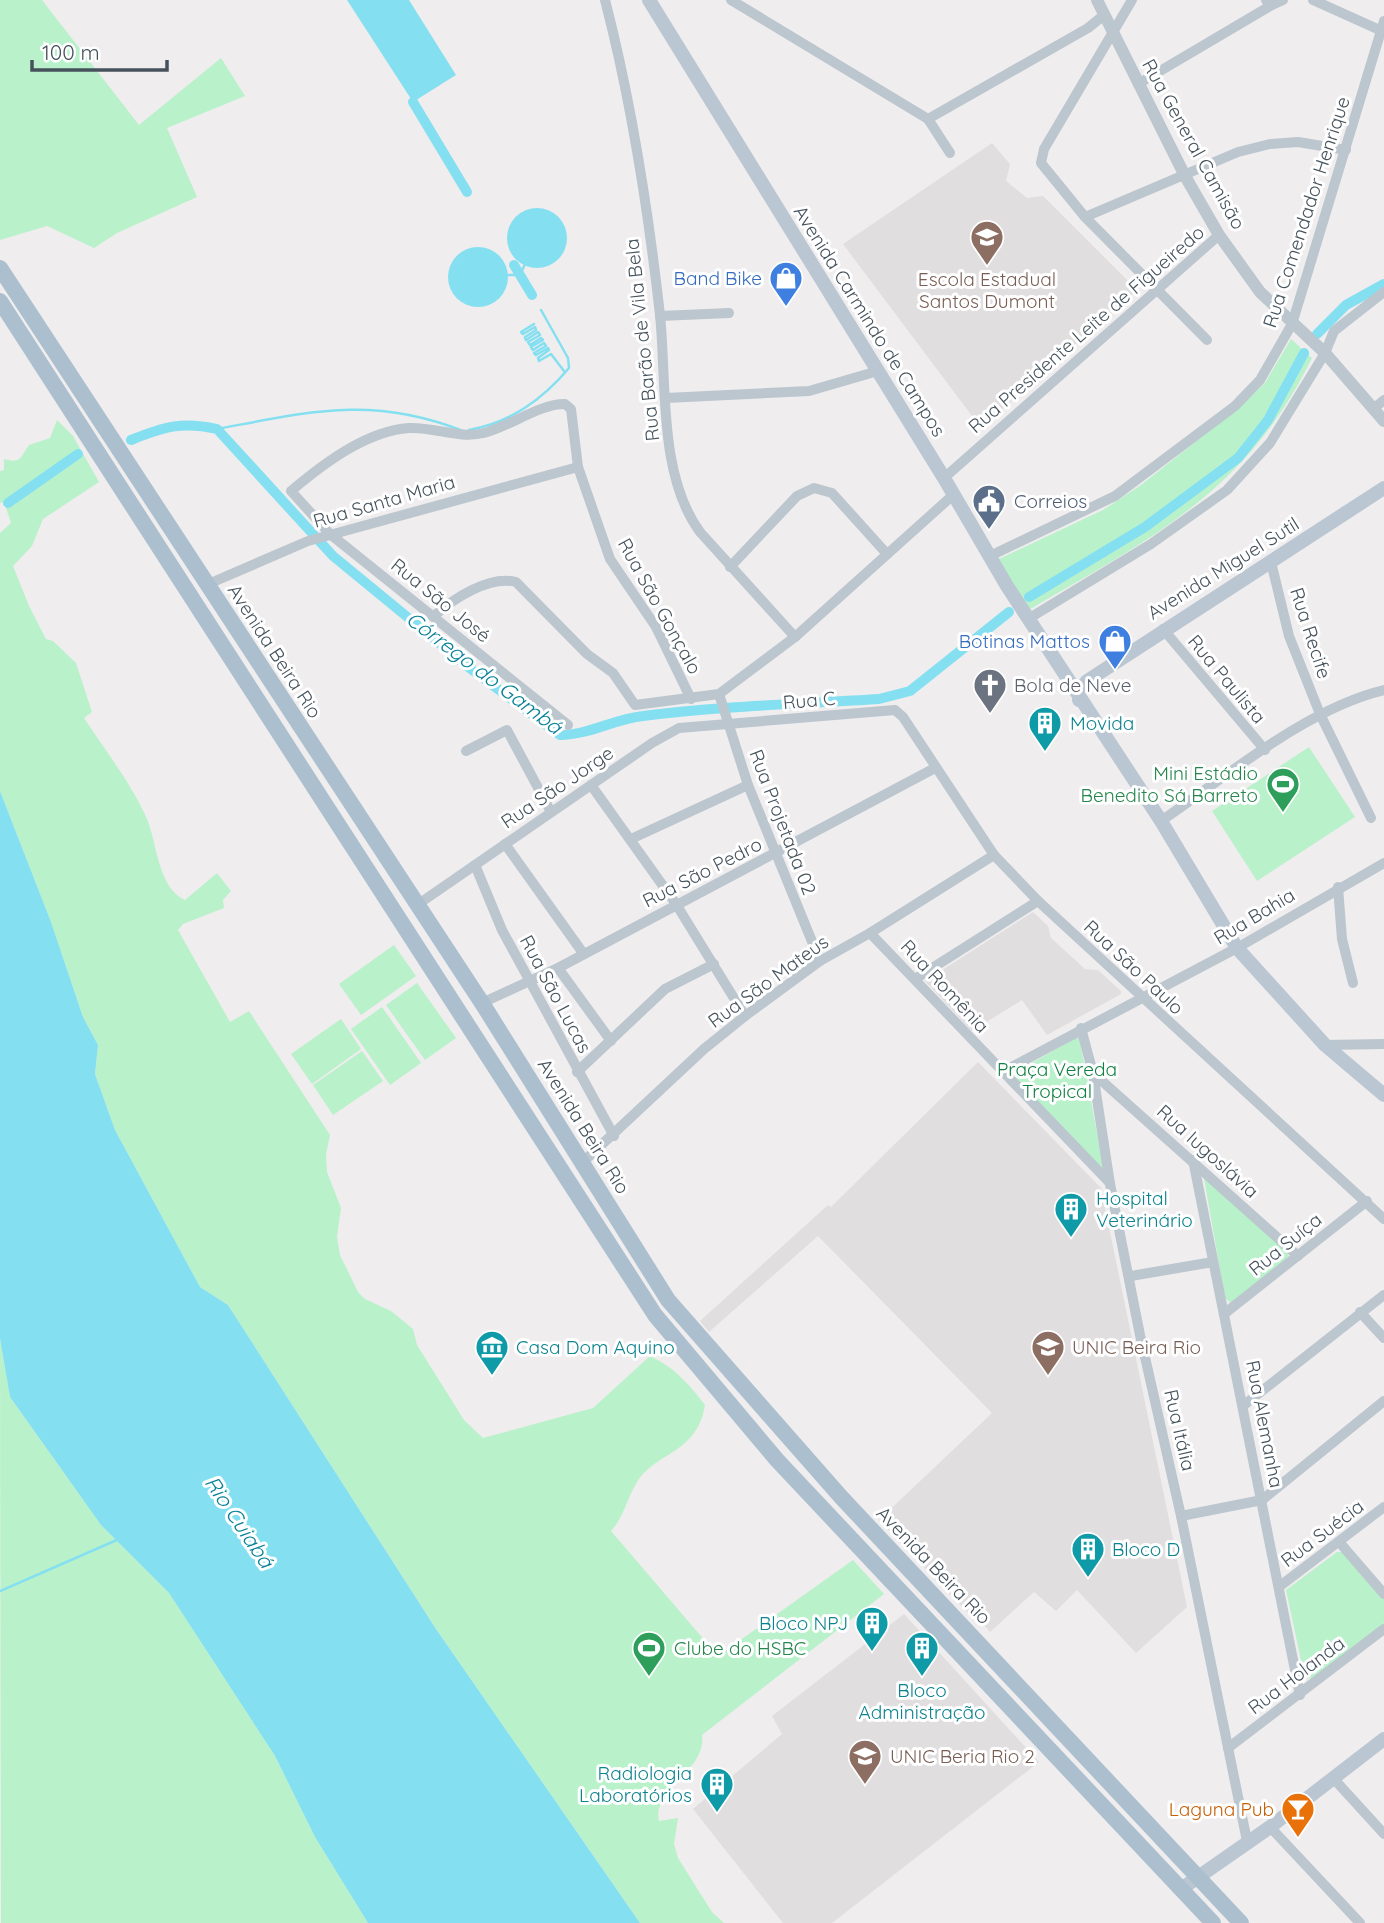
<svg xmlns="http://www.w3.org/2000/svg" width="1384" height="1923" viewBox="0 0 1384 1923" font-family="Quicksand,sans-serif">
	<rect width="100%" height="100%" fill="#f0edee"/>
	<g fill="#e1dee0">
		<path d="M992,143L1010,164L1006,181L1027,198L1043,196L1137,290L981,428L843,244Z"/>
		<path d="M1033,912L1048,926L1051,938L1085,969L1098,970L1121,991V994L1047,1035L1022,1000L972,1031L925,981Z"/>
		<path d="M978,1062L1101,1188L1187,1607L1136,1653L1077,1590L1056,1611L1034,1592L990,1632L970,1610L967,1612L879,1520L992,1413L818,1236L709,1332L700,1321L828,1205L831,1207Z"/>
		<path d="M904,1614L1039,1762L832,1923H783L693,1809L782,1734L772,1716Z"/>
	</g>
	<g fill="#b9f1cb">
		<path d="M0,0H42L139,125L221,58L245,96L167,128L197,197L117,233L94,248L47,226L0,240Z"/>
		<path d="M1291,339L1312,358C1245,494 1151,538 1027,611L999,559L1103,510L1141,485L1237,409L1265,383Z"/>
		<path d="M57,420L73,436L99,482L43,519L32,546L13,566L29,606L46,639L53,641L76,663L92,712L84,718C105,750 131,783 147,819C157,843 158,888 185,900L217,873L231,891L223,900L224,908L183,924L178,930L230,1022L249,1011L330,1135L326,1154L327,1172L341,1208L337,1237L340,1255L358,1292L365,1299L391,1311L413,1329L417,1345L464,1420L483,1438L593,1408L650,1356C674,1367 689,1384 705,1405C697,1454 657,1451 637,1482C627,1498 624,1517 611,1531L718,1656L853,1560L884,1594L702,1735C707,1771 651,1789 659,1821L678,1818L674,1844L678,1858L712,1912L724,1923H640L436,1629L228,1305L200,1287L115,1130L95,1074L98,1045L83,1017L51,922L0,791V533L11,523L4,502L0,503V471L4,470V459C22,464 20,457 29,445L50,438Z"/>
		<path d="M1309,747L1355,817L1257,881L1212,811Z"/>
		<path d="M394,945L416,976L361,1015L339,984Z"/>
		<path d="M417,983L456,1038L425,1060L386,1005Z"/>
		<path d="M382,1007L421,1063L390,1085L351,1029Z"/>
		<path d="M341,1019L361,1049L312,1084L291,1054Z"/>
		<path d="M1078,1037L1080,1041L1104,1172L1012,1074Z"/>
		<path d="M362,1051L383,1081L333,1115L313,1085Z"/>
		<path d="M1204,1178L1289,1252L1288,1257L1232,1304L1225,1298Z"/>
		<path d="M0,1339L10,1397L101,1525L169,1593L275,1756L315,1837L368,1923H1Z"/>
		<path d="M1337,1552H1343L1384,1599V1623L1318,1677L1305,1679L1286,1590Z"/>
	</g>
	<g fill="#84e0f0">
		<path d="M347,0H409L456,75L413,102Z"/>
		<circle cx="537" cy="238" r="30"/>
		<circle cx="478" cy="277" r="30"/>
		<path d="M0,791L51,922L83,1017L98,1045L95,1074L115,1130L200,1287L228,1305L436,1629L640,1923H368L315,1837L275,1756L169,1593L101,1525L10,1397L0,1339Z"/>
	</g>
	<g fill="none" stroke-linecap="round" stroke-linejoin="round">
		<g stroke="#84e0f0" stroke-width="2.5">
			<path d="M508,275H520L525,264"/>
			<path d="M534,324L521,332L523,334L535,327L536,330L525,337L526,340L538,332L540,335L528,342L530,345L541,338L543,340L531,347L533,350L544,343L546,346L534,353L536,355L548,348L549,350L538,358L539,361L551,354L564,371"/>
			<path d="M217,429C309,412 372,395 463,431"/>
			<path d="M469,430C511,422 542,400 569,368L568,358L541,310"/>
			<path d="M0,1591L119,1539"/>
		</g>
		<g stroke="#84e0f0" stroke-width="10">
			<path d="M413,102L467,192"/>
			<path d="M514,265L532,295"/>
			<path d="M1317,334L1346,305L1384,284"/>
			<path d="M131,440C163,427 182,421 217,429L333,556L467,666L560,735C589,735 614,719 643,716C721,706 800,704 879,699L910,691L1009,612"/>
			<path d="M8,503L78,454"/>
			<path d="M1029,597L1145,527L1238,458L1268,420L1304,353"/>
		</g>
		<g stroke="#bbc6ce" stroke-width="10">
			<path d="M605,0C632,104 648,208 660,315C667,383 658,475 700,532L795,637"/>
			<path d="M731,0L928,119L950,153"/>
			<path d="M1132,0L1044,149L1041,163L1085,217L1207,340"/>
			<path d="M1266,0L1270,6L1283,0"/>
			<path d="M1313,0L1384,32"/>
			<path d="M1138,84L1270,6"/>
			<path d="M928,119L1088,28L1104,15"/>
			<path d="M1085,217L1238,152L1270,144L1298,142L1346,150"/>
			<path d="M660,316L729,313"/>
			<path d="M666,398L809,391L878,371"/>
			<path d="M1373,409L1384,400"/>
			<path d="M944,478L1219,235"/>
			<path d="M990,556L1115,496L1235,406L1260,380L1292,324L1384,21"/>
			<path d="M1271,562L1289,636L1320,714L1371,818"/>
			<path d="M730,567L797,496L814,488L832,493L887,554"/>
			<path d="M206,585L308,541L578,467"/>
			<path d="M434,616C453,599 489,575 516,582L587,654L613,673L635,705L719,694L795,637L952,496"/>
			<path d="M1028,619L1151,544L1227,490L1270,443L1325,353L1334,331L1384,292"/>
			<path d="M1163,629L1265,750"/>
			<path d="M719,694L748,785L820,961"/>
			<path d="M568,725L330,534L291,491C323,464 366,431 409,428C436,427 458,439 484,433C508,427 542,403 565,404L571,409L578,467L610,559L656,627L691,699"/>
			<path d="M466,751L507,730L551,812"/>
			<path d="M591,785L676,904L745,1016"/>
			<path d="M1161,821C1226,777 1307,708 1384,690"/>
			<path d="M631,839L748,785"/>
			<path d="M505,844L583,953"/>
			<path d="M475,865L502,930L614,1136"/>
			<path d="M1338,887L1342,939L1353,983"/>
			<path d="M417,905L652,743L679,728L895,710L903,717L994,855L1038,901L1384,1219"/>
			<path d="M870,933L1110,1183"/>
			<path d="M558,968L611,1041"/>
			<path d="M915,979L1038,901"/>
			<path d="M482,1003L558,968L935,768"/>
			<path d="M1081,1028L1093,1073L1110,1184L1140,1335L1181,1516L1247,1841"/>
			<path d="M1325,1045L1384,1044"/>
			<path d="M577,1072L665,989L714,964"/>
			<path d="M1002,1072L1237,948L1384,863"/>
			<path d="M1094,1074L1298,1256"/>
			<path d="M1193,1160L1300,1695"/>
			<path d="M583,1162L704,1049L745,1016L820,961L870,933L994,855"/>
			<path d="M1131,1276L1213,1262"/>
			<path d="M1360,1312L1384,1338"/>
			<path d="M1224,1314L1367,1201"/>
			<path d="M1244,1405L1384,1295"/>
			<path d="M1181,1516L1262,1500L1384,1401"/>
			<path d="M1340,1543L1384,1594"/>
			<path d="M1280,1586L1384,1507"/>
			<path d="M1228,1748L1384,1629"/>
			<path d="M1333,1778L1384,1834"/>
			<path d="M1270,1827L1360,1923"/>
		</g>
		<path stroke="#bbc6ce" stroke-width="12" d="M1097,0L1185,176L1219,235L1260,292L1325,353L1384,421"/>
		<g stroke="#bac7d3" stroke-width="14">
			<path d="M649,0L944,478L1007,586L1161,821L1237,948L1325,1045L1384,1095"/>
			<path d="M1079,700L1080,690L1087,681L1384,488"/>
			<path d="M1181,1889L1270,1827L1384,1739"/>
		</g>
		<g stroke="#acbfce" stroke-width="16">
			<path d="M0,268L482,1003L668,1300L841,1497L1241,1923"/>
			<path d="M0,301L655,1315L777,1460L1213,1923"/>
		</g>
	</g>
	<defs>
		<symbol id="school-pin" viewBox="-11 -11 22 30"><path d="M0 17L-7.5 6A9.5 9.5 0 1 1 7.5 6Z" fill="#8d6e63" stroke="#fff"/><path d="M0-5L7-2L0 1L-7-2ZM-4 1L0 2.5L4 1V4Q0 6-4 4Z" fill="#fff"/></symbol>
		<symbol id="shop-pin" viewBox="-11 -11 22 30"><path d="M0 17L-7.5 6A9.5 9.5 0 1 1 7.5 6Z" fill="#3f7fe0" stroke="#fff"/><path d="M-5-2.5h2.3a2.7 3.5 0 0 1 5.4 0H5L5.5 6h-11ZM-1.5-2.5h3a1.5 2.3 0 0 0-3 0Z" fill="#fff"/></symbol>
		<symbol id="civic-pin" viewBox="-11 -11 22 30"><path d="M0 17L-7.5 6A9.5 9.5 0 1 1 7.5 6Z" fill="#5c6f8a" stroke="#fff"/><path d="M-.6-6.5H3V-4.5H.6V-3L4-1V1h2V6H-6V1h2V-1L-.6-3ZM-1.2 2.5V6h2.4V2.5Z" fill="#fff"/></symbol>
		<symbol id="church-pin" viewBox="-11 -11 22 30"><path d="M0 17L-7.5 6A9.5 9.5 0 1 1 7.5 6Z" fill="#6b7280" stroke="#fff"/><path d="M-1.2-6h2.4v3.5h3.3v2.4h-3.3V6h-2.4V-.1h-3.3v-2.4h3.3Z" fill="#fff"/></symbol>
		<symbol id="building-pin" viewBox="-11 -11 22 30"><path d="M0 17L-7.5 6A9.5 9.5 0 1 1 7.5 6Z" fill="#0f9aa8" stroke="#fff"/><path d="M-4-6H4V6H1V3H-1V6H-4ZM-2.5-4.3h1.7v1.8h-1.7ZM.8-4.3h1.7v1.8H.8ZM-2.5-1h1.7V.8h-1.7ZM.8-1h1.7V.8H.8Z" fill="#fff"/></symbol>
		<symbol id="stadium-pin" viewBox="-11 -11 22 30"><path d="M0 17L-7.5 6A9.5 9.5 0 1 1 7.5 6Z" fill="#2e9e5b" stroke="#fff"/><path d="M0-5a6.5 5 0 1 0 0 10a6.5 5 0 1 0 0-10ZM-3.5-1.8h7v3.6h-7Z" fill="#fff"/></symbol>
		<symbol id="museum-pin" viewBox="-11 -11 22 30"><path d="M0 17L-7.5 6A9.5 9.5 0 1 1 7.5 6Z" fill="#0f9aa8" stroke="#fff"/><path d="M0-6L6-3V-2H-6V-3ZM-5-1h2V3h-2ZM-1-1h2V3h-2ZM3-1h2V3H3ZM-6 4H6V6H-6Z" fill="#fff"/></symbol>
		<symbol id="university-pin" viewBox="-11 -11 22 30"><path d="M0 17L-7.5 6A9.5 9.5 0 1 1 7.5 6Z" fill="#8d6e63" stroke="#fff"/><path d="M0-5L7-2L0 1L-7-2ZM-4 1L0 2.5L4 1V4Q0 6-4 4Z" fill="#fff"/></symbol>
		<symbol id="bar-pin" viewBox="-11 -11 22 30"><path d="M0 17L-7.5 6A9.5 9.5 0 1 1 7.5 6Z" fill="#e8710a" stroke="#fff"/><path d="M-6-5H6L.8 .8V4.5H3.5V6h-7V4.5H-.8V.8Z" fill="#fff"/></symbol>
	</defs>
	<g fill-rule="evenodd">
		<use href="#school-pin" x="968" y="218" width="38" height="52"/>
		<use href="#shop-pin" x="767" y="259" width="38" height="52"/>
		<use href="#civic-pin" x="970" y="482" width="38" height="52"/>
		<use href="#shop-pin" x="1096" y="622" width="38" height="52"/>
		<use href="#church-pin" x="971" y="666" width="38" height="52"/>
		<use href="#building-pin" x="1026" y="704" width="38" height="52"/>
		<use href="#stadium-pin" x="1264" y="765" width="38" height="52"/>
		<use href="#building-pin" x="1052" y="1190" width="38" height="52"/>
		<use href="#museum-pin" x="473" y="1328" width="38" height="52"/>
		<use href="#university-pin" x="1029" y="1328" width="38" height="52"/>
		<use href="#building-pin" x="1069" y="1530" width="38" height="52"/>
		<use href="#building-pin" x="853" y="1604" width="38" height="52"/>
		<use href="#stadium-pin" x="630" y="1629" width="38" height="52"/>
		<use href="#building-pin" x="903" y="1629" width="38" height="52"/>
		<use href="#university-pin" x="846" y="1737" width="38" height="52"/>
		<use href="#building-pin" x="698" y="1765" width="38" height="52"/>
		<use href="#bar-pin" x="1279" y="1790" width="38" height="52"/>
	</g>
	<g text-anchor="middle" stroke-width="6" stroke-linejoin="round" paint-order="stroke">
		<g font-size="19" fill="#45525c" stroke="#fff">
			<text transform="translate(1194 144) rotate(61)" y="7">Rua General Camisão</text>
			<text transform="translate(1306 212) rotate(-72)" y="7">Rua Comendador Henrique</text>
			<text transform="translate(870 321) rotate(58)" y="7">Avenida Carmindo de Campos</text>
			<text transform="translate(1086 329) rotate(-41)" y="7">Rua Presidente Leite de Figueiredo</text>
			<text transform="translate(642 340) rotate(-96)" y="7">Rua Barão de Vila Bela</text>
			<text transform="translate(384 501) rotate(-16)" y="7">Rua Santa Maria</text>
			<text transform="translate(1223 568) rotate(-32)" y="7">Avenida Miguel Sutil</text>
			<text transform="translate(441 600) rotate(39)" y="7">Rua São José</text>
			<text transform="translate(660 606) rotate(61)" y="7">Rua São Gonçalo</text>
			<text transform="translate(1311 633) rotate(72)" y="7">Rua Recife</text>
			<text transform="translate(275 651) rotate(57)" y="7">Avenida Beira Rio</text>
			<text transform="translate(1227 679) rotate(50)" y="7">Rua Paulista</text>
			<text transform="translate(809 700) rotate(-5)" y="7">Rua C</text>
			<text transform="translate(557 787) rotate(-34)" y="7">Rua São Jorge</text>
			<text transform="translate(783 822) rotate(69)" y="7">Rua Projetada 02</text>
			<text transform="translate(702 872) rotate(-27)" y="7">Rua São Pedro</text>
			<text transform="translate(1254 916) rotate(-31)" y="7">Rua Bahia</text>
			<text transform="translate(1134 967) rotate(43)" y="7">Rua São Paulo</text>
			<text transform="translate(768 981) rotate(-36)" y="7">Rua São Mateus</text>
			<text transform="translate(945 986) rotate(47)" y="7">Rua Romênia</text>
			<text transform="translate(556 994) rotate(62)" y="7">Rua São Lucas</text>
			<text transform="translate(584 1126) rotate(58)" y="7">Avenida Beira Rio</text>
			<text transform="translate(1208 1151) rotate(42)" y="7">Rua Iugoslávia</text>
			<text transform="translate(1285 1244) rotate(-39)" y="7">Rua Suíça</text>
			<text transform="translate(1265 1424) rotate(79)" y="7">Rua Alemanha</text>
			<text transform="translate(1180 1430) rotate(77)" y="7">Rua Itália</text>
			<text transform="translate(1322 1533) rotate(-37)" y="7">Rua Suécia</text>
			<text transform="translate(934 1565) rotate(46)" y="7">Avenida Beira Rio</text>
			<text transform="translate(1296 1675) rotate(-37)" y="7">Rua Holanda</text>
		</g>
		<g font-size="19" fill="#366cbe" stroke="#fff" text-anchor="end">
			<text x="762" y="285">Band Bike</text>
			<text x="1090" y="648">Botinas Mattos</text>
		</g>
		<g font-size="19" fill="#785e54" stroke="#fff" text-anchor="start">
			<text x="987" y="286" text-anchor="middle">Escola Estadual<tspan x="987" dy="22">Santos Dumont</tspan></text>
			<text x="1072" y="1354">UNIC Beira Rio</text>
			<text x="890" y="1763">UNIC Beria Rio 2</text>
		</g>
		<g font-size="19" fill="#4e5e75" stroke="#fff" text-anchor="start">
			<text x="1014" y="508">Correios</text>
		</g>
		<g font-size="19" fill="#5b616d" stroke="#fff" text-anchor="start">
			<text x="1014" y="692">Bola de Neve</text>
		</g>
		<g font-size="19" fill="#0d838f" stroke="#fff" text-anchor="start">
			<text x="1070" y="730">Movida</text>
			<text x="1096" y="1205">Hospital<tspan x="1096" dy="22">Veterinário</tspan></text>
			<text x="516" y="1354">Casa Dom Aquino</text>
			<text x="1112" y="1556">Bloco D</text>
			<text x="848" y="1630" text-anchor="end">Bloco NPJ</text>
			<text x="922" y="1697" text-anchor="middle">Bloco<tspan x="922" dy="22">Administração</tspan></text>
			<text x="692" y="1780" text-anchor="end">Radiologia<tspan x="692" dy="22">Laboratórios</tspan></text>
		</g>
		<g font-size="19" fill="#27864d" stroke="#fff" text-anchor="end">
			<text x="1258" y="780">Mini Estádio<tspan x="1258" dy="22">Benedito Sá Barreto</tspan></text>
			<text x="674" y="1655" text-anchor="start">Clube do HSBC</text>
		</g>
		<g font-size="19" fill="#128043" stroke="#fff">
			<text x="1057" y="1076">Praça Vereda<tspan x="1057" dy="22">Tropical</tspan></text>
		</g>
		<g font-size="19" fill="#c56008" stroke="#fff" text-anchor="end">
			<text x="1274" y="1816">Laguna Pub</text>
		</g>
		<g font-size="21" font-style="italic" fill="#088196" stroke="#fff">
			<text transform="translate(484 673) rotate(37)" y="7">Córrego do Gambá</text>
			<text transform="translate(239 1522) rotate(56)" y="7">Rio Cuiabá</text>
		</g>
	</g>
	<path d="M32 60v10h135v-10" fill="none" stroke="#45525c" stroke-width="3.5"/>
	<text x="42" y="60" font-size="21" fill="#45525c" stroke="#ffffff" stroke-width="5" paint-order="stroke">100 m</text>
</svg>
